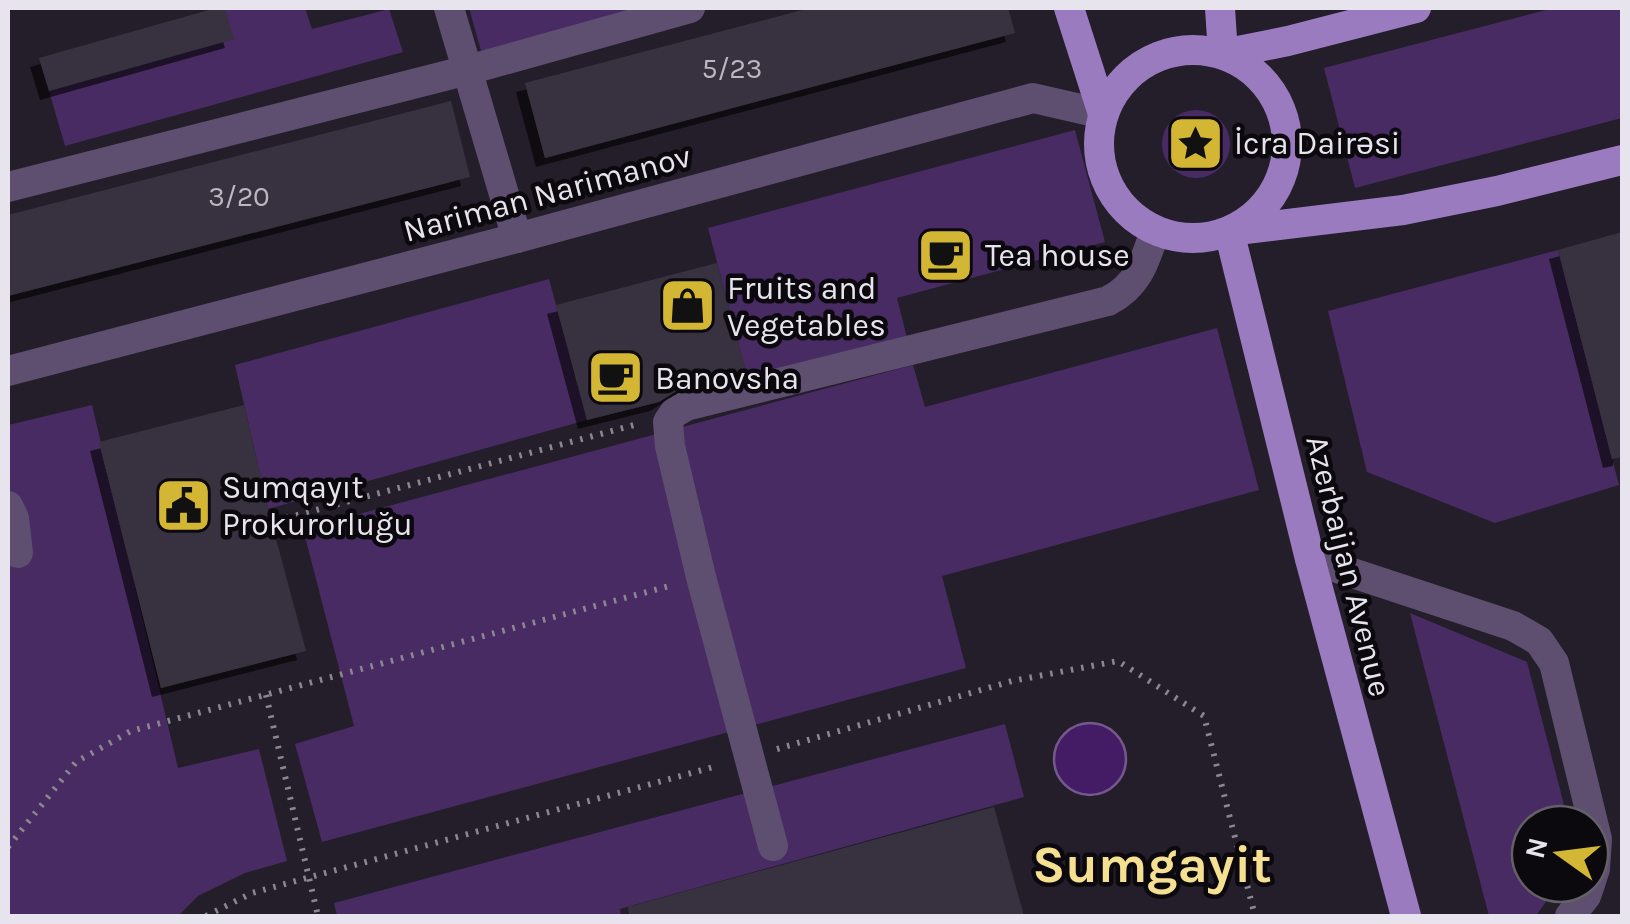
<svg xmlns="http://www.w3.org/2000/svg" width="1630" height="924" viewBox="0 0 1630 924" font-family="Karla,sans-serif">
	<defs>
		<filter id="shadow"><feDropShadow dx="-9" dy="9" stdDeviation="0" flood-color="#0009"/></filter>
	</defs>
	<rect width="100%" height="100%" fill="#231e2a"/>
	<g fill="#472b62">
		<path d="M225,8H305L312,29L389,9L403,52L65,146L49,91L233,39Z"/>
		<path d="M469,8H640L481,51Z"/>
		<path d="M1554,8H1622V118L1355,188L1324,68Z"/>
		<circle cx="1196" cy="144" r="34"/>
		<path d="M1075,130L1105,242L897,298L907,338L748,380L708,228Z"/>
		<path d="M1558,250L1619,485L1495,523L1367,472L1328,311Z"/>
		<path d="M549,279L587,420L268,509L235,365Z"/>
		<path d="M1217,328L1259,490L942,576L966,668L322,842L295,744L354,726L303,529L913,365L925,407Z"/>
		<path d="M92,405L178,768L259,749L287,861L245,873L198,896L178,916H8V425Z"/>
		<path d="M1410,613L1527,662L1569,824H1530V884H1558L1536,916H1489Z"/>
		<path d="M1005,724L1024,797L620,909L621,916H337L334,903Z"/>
	</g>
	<circle fill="#441c66" stroke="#75588e" stroke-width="2.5" cx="1090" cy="759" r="36"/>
	<g fill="#383340" filter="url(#shadow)">
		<path d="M216,8H225L234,39L49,91L39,58Z"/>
		<path d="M810,8H1008L1015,33L545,158L525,83Z"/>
		<path d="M451,101L470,177L8,296V215Z"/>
		<path d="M1622,232V457L1612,459L1558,250Z"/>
		<path d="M717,263L746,372L681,388L659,402L587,420L556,305Z"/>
		<path d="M244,405L268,509L306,651L161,688L99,442Z"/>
		<path d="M994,807L1024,916H629L628,907Z"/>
	</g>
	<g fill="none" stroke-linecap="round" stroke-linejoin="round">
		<g stroke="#8b8791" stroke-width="6" stroke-dasharray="2.5 8" stroke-linecap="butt">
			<path d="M286,518L638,424"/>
			<path d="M266,695L318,916"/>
			<path d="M777,749L1012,681L1118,661L1204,716L1255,916"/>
			<path d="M8,847L76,762L131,731L673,585"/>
			<path d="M206,916L252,893L717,766"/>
		</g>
		<g stroke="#5e4f70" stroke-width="30">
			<path d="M449,8L517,238"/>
			<path d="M8,187L468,70L690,8"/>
			<path d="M8,371L517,238L1033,98L1103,114"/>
			<path d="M8,506L14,518L18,553"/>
			<path d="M1310,559L1513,626L1539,641L1554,663L1597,839L1595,869L1590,884"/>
			<path d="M773,846L701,577L670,446L668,422L674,413L686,406L1108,301C1138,286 1145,261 1155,231"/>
			<path d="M1570,916L1586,896L1590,884"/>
		</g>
		<g stroke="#9b7bc0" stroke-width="30">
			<path d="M1069,8L1103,114"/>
			<path d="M1220,8L1223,54L1288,41L1416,8"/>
			<circle cx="1193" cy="144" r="94"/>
			<path d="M1406,916L1310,559L1229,231L1403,210L1497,191L1622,160"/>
		</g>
	</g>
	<defs>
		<symbol id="sight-square" viewBox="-11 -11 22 22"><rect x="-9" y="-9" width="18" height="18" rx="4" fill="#d4b635" stroke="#0b090e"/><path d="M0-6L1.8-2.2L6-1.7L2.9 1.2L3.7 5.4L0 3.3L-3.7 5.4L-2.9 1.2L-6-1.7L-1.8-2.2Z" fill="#111"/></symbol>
		<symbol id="cafe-square" viewBox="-11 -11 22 22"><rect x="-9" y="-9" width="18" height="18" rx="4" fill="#d4b635" stroke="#0b090e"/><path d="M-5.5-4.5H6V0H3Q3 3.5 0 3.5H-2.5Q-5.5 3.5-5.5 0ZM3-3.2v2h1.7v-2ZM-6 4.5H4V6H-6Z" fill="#111"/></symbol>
		<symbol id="shop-square" viewBox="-11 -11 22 22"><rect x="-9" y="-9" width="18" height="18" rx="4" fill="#d4b635" stroke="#0b090e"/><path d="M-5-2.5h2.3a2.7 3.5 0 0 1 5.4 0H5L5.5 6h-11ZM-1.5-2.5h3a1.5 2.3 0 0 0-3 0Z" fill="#111"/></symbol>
		<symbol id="civic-square" viewBox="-11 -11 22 22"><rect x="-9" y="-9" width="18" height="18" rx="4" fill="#d4b635" stroke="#0b090e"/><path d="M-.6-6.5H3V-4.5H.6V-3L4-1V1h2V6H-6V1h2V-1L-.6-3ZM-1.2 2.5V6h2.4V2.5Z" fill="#111"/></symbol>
	</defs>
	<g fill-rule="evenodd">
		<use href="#sight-square" x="1164" y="112" width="63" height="63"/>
		<use href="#cafe-square" x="914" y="224" width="63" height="63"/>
		<use href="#shop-square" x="656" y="274" width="63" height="63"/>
		<use href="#cafe-square" x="584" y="346" width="63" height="63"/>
		<use href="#civic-square" x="152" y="474" width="63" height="63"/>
	</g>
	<g text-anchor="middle" stroke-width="9" stroke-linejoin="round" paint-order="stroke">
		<g font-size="28" fill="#bcb8c2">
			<text x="732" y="78">5/23</text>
			<text x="239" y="206">3/20</text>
		</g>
		<g font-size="32" fill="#e8e4ed" stroke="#0b090e" text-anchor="start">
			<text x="1234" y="154">İcra Dairəsi</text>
			<text x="985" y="266">Tea house</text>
			<text x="727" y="299">Fruits and<tspan x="727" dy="37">Vegetables</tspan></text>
			<text x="655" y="389">Banovsha</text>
			<text x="222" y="498">Sumqayıt<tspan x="222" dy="37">Prokurorluğu</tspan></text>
		</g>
		<g font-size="32" fill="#e8e4ed" stroke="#0b090e">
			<text transform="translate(547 193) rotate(-15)" y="11">Nariman Narimanov</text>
			<text transform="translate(1349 566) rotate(76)" y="11">Azerbaijan Avenue</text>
		</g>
		<g font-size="52" font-weight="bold" fill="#f5e092" stroke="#0b090e">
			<text x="1152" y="882">Sumgayit</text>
		</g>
	</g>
	<rect width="1630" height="924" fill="none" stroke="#e8e4ed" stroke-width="20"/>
	<g transform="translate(1560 854) rotate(284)"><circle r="48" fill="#0b090e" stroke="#636167" stroke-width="2.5"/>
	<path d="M0-8L18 38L0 25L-18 38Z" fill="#d4b635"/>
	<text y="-15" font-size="28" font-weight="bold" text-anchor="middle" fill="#e8e4ed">N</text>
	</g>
</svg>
